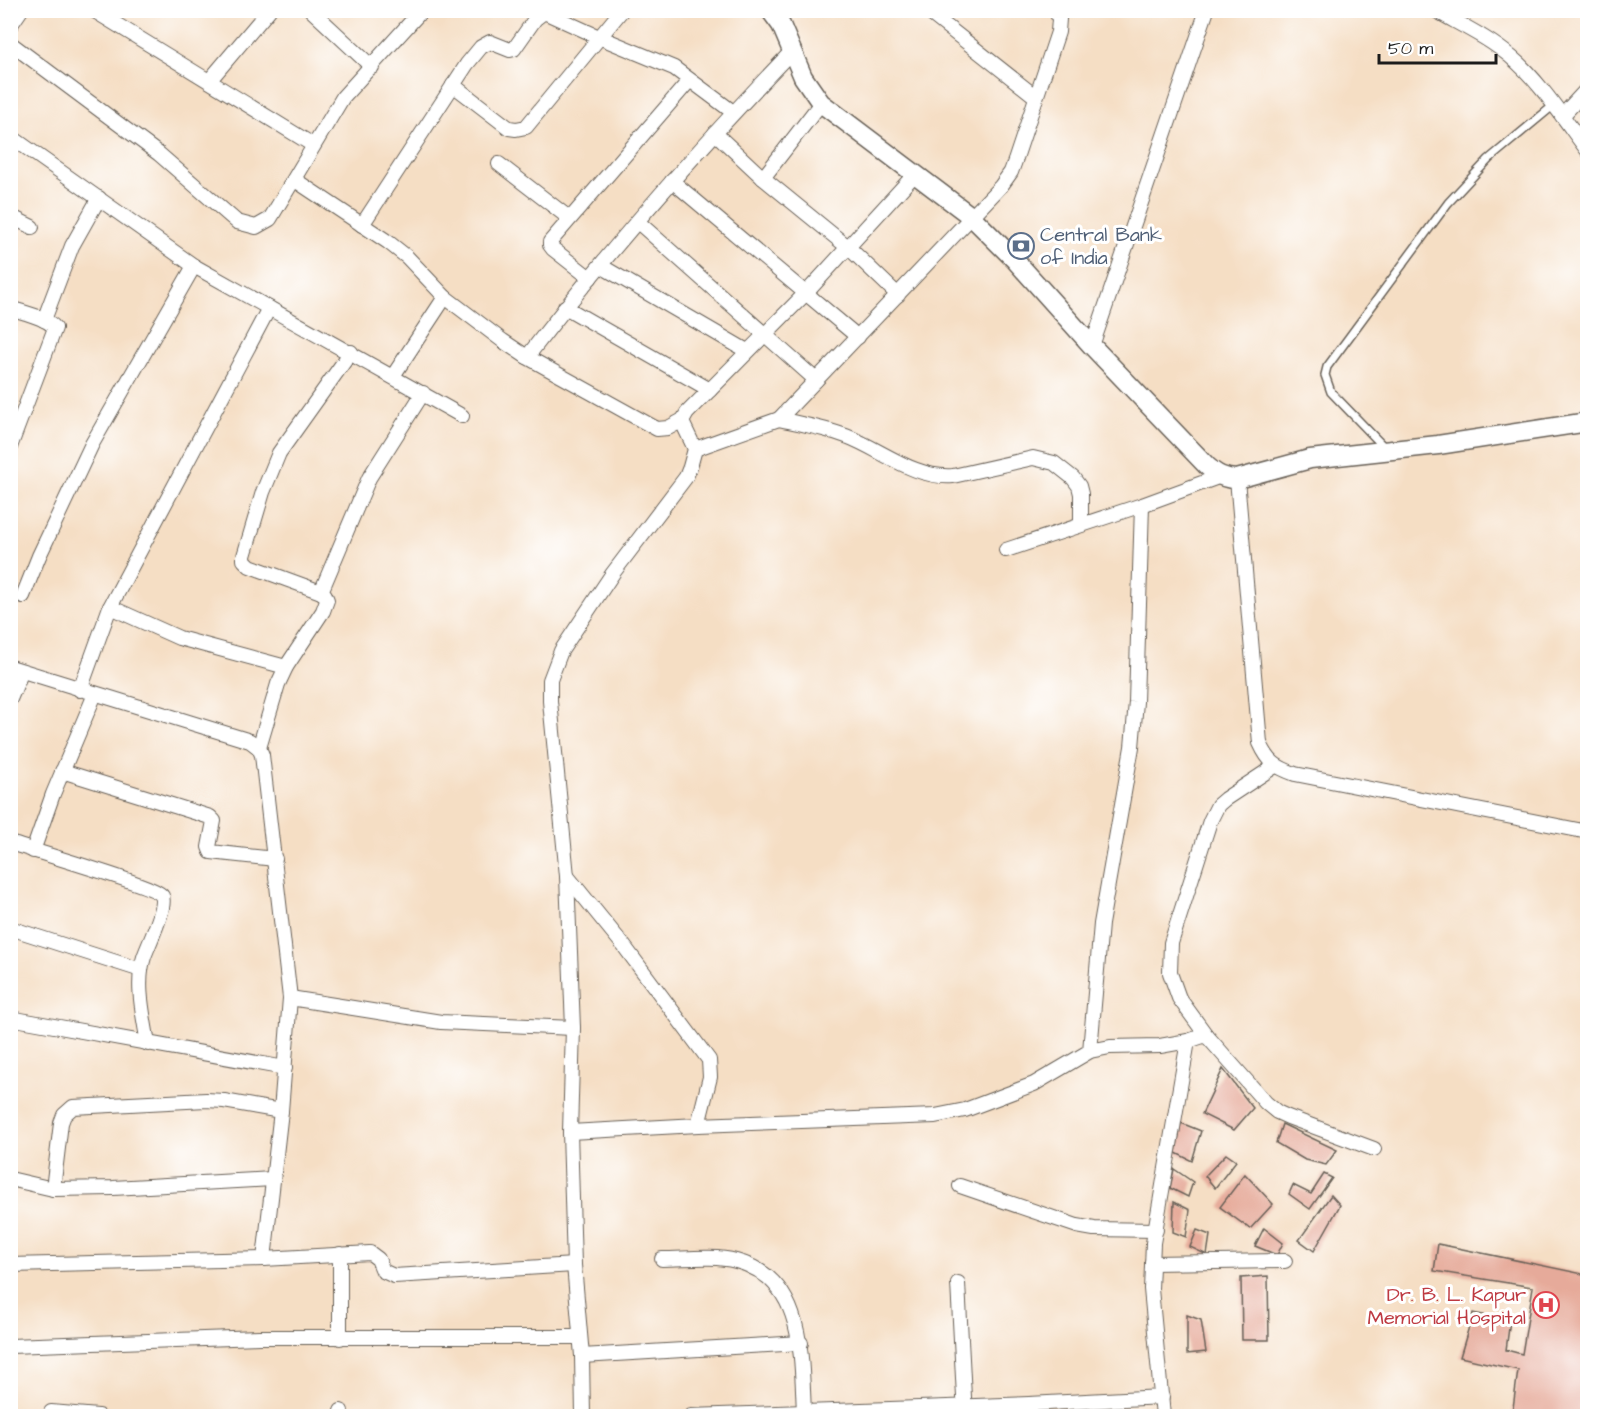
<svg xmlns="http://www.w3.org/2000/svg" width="1598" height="1427" viewBox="0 0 1598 1427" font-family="'Architects Daughter',sans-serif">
	<rect width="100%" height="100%" fill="#fff"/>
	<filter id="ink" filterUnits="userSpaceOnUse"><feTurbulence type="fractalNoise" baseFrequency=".0167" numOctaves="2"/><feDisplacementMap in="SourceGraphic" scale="12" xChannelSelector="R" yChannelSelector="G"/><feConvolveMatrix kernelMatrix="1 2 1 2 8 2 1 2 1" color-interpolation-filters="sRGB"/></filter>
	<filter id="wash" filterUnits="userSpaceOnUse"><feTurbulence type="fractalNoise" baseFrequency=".008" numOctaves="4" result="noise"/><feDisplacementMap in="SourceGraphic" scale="24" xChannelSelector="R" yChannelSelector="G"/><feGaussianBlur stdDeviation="1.35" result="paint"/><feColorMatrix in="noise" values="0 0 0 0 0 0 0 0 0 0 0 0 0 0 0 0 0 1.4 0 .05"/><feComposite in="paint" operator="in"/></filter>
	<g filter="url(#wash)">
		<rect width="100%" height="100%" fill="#f5dec4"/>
		<g id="blocks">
			<g fill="#e6aa9a">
				<path d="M1223,1069L1253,1108L1234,1130L1202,1114Z"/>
				<path d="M1181,1123L1201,1131L1192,1161L1176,1153Z"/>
				<path d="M1282,1124L1337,1150L1326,1165L1305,1160L1276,1143Z"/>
				<path d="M1226,1154L1236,1161L1215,1188L1205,1176Z"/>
				<path d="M1174,1169L1193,1182L1188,1197L1170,1188Z"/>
				<path d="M1245,1174L1273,1204L1250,1229L1220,1207Z"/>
				<path d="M1324,1174L1332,1178L1310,1209L1289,1194L1293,1185L1311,1194Z"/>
				<path d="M1331,1195L1340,1205L1314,1251L1299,1240Z"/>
				<path d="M1174,1202L1190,1210L1186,1237L1173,1232Z"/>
				<path d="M1264,1228L1283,1243L1277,1255L1255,1246Z"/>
				<path d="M1197,1230L1210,1235L1207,1255L1190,1247Z"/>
				<path d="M1438,1244L1588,1275V1416H1512L1518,1370L1460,1357L1473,1313L1510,1320L1506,1350L1522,1354L1533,1287L1434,1271Z"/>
				<path d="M1268,1276L1269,1340H1242L1241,1278Z"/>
				<path d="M1187,1315L1201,1320L1206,1352L1187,1354Z"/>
			</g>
		</g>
	</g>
	<g filter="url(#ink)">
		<use href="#blocks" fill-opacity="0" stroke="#686057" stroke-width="1.5"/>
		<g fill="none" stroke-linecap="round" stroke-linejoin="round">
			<defs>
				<path id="service" d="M1384,447L1331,392L1325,375L1327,367L1448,203L1489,159L1554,105"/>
				<g id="minor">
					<path d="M93,10L313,145"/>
					<path d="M311,10L372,67"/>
					<path d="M926,10L1036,97"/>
					<path d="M1435,10C1461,25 1489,38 1511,57C1539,80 1566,122 1588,151"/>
					<path d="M10,26L21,10"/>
					<path d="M10,43L159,154L237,222L256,227L270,219L343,97L422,10"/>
					<path d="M209,81L269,10"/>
					<path d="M453,85L509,128L516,129L526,127L622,10"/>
					<path d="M1562,116L1588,88"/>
					<path d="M715,133L763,178L849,248L898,295"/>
					<path d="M10,136L194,266L462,416"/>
					<path d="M499,164L569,218"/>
					<path d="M763,178L821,103"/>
					<path d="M295,180L388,242L407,257L445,297L503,341L527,357L657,429L668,428L683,420"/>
					<path d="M672,181L858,337"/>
					<path d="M10,216L32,227"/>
					<path d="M638,222L816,380"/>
					<path d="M362,225L467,64L481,47L490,42L510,50L514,49L535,19L544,12L599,37L674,68L733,112"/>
					<path d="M601,266L747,351"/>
					<path d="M590,278L553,249L550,245V242L689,81"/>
					<path d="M565,307L710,390"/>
					<path d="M10,308C24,313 46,317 55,328L10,447"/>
					<path d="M44,320L72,246L99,198"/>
					<path d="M1092,346L1207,10"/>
					<path d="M527,357C609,250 699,148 792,51"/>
					<path d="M393,376L445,297"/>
					<path d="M779,419C801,424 824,428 846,436C881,449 914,479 953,476L1033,458L1054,463L1073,478L1079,486L1081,494V524"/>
					<path d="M695,449L779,419L1001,186L1011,172L1015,161L1058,32L1059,19L1056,10"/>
					<path d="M1237,479L1260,743C1269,763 1276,767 1295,774L1588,832"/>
					<path d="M1006,550L1142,505L1221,476"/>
					<path d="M321,592L369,478L423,393"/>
					<path d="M23,596L39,556L92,444L194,266"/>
					<path d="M110,607L179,638L286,667"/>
					<path d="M10,667L250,741L259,748L262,755L290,998L281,1111L264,1259"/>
					<path d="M80,690L110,607L269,308"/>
					<path d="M10,699L22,671"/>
					<path d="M259,748L278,684L286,667L323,611L327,600L325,595L321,592L250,566L244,560V556L263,492L279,453L351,352"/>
					<path d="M1275,766L1225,799L1218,805L1210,821L1171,943L1170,973L1179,998L1206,1035L1266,1103L1277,1112L1288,1117L1374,1149"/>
					<path d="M62,771L210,817L214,821L209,847L211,852L275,859"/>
					<path d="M10,843C30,850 157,886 162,896C167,907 148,945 144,957C135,985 144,1017 148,1044"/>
					<path d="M33,851L53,794L95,694"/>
					<path d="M567,876L624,946L709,1060L710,1077L698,1125"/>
					<path d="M10,928L141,970"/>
					<path d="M290,998L441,1022L573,1028"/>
					<path d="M10,1018L285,1068"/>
					<path d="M1090,1051L1101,924L1132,747L1136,702L1142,505"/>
					<path d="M570,1132L698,1125L935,1116L965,1110L1034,1084L1090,1051L1110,1047L1160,1046L1188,1041L1206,1035"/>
					<path d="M10,1179L53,1189L113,1188L272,1179"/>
					<path d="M960,1186L1077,1226L1094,1229L1156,1230"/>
					<path d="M53,1189L61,1123L64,1115L73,1107L206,1100L224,1101L281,1111"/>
					<path d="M340,1254V1338"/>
					<path d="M662,1259C685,1259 713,1255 736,1261C805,1279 801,1356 804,1412"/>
					<path d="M1152,1263L1285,1261"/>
					<path d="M10,1265L264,1259L370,1253L378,1259L383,1271L394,1276L574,1265"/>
					<path d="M958,1283L965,1416"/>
					<path d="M10,1346L259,1337H579"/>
					<path d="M582,1356L801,1343"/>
					<path d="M51,1412L98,1416"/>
					<path d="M340,1416L341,1411"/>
					<path d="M583,1416L582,1356L574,1265L570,1132L573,1028L567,876L550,701V680L561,651L613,573L686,477L690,467L695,449L683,424V420L687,413L807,292L915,174"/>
					<path d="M691,1416L1029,1404L1162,1397"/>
					<path d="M1163,1416L1151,1289L1153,1243L1188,1041"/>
				</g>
				<path id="tertiary" d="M770,10L781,25L803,77L821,103L972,217L1015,260L1092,346L1207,466C1216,474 1224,479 1237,479L1310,459L1438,445L1588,422"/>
			</defs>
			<use href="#service" stroke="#686057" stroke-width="10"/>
			<use href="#minor" stroke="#686057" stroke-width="16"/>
			<use href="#tertiary" stroke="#686057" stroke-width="21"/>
			<use href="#service" stroke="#fff" stroke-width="7"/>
			<use href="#minor" stroke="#fff" stroke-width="14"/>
			<use href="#tertiary" stroke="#fff" stroke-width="18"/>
		</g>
	</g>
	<defs>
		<symbol id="bank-ring" viewBox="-11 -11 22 22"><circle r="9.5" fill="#fff" stroke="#5c6f8a" stroke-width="1.5"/><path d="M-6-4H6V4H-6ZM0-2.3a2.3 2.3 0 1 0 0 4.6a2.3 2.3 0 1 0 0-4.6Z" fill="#5c6f8a"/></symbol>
		<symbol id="hospital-ring" viewBox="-11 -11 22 22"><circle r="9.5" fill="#fff" stroke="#e0444e" stroke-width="1.5"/><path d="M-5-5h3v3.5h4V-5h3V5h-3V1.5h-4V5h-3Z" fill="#e0444e"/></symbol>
	</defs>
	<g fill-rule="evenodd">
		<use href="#bank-ring" x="1006" y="231" width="30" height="30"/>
		<use href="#hospital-ring" x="1531" y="1290" width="30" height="30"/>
	</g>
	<g text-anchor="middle" stroke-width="6" stroke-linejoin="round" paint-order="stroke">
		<g font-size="20" fill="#4e5e75" stroke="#fff" text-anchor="start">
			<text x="1040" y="241">Central Bank<tspan x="1040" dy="23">of India</tspan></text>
		</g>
		<g font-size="20" fill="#be3a42" stroke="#fff" text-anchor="end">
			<text x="1526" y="1301">Dr. B. L. Kapur<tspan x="1526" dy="23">Memorial Hospital</tspan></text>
		</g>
	</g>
	<rect width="1598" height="1427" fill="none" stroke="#fff" stroke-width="36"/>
	<path d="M1379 54v9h117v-9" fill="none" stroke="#1c1c1c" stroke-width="3"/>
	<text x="1388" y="54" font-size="18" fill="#1c1c1c" stroke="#ffffff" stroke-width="4.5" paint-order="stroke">50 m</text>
</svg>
